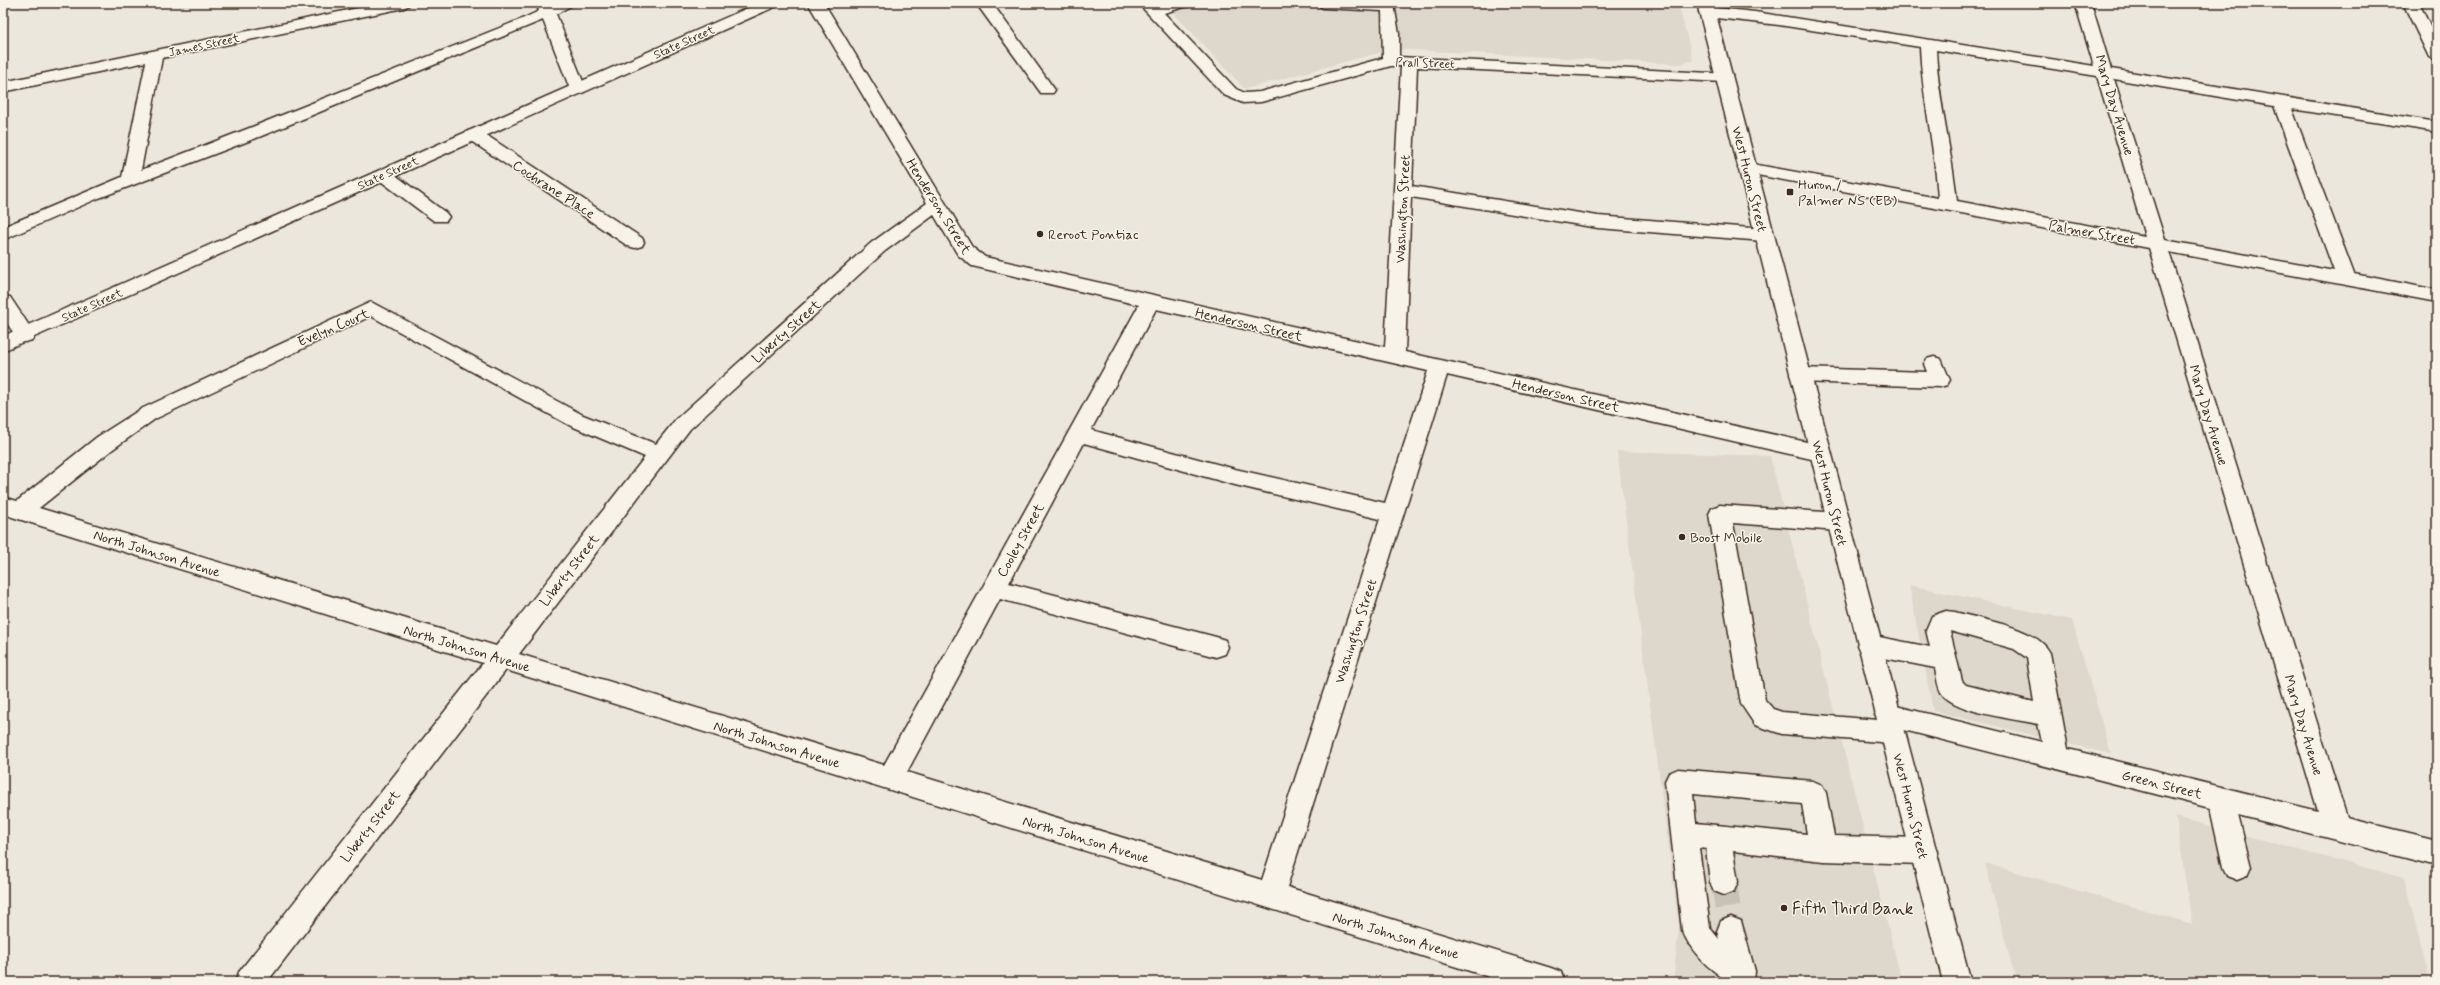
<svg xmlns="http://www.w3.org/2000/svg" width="2440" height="985" viewBox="0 0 2440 985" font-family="Mynerve,sans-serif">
	<rect width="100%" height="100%" fill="#ece7dc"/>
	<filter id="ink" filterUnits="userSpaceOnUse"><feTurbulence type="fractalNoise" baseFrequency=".025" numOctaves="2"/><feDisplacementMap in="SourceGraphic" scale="8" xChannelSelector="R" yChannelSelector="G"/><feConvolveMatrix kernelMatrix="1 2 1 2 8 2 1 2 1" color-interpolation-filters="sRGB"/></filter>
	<g filter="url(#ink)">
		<g fill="#ddd7cc">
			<path d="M1164,3H1678L1693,60L1681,64L1393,49L1245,89Z"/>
			<path d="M1617,451L1770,456L1902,982H1673L1679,927Z"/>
			<path d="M1909,585L2072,620L2111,754L1933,711Z"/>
			<path d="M2176,817L2404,878L2430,982H2016L1985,863L2192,924Z"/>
		</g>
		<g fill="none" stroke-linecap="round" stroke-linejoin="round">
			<path stroke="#c9c1b6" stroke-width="26" stroke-dasharray="26 13" stroke-linecap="butt" d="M1724,882L1731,931"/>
			<defs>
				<g id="minor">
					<path d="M382,3H412L404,8L162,58L141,170L247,129L522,19L539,11L536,3H576L556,14L586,89L584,92H572L570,89L543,20L259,137L99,198L3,240V227L122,177L146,62L3,92V82Z"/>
					<path d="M808,3H824L972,247L985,257L1385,347L1401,66H1391L1261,102L1243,103L1224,95L1138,3H1154L1157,5L1166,3H1191L1188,6L1164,13L1236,89L1245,93L1260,92L1383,58L1382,11L1323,8L1315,3L1394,4L1399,34V57L1730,74L1732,77L1730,80L1724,82L1417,67L1412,186L1598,216L1764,229L1770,231L1773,235L1770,239L1764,241L1598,228L1411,197L1405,352L1820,445L1828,447L1831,453L1828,459L1820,461L1447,375L1287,887L1551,968L1561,972L1565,982H1505L506,670L267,982H235L239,972L483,663L12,517L3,513V497L17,501L97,437L141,409L371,302L583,415L656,444L676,419L871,243L927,203ZM934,215L958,255L972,266L1139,305L884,765L519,654L690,429L885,251ZM1156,309L1428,371L1385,503L1235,469L1091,430ZM371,316L569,425L645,457L496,646L39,508L113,449L155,419ZM1084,443L1235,485L1380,519L1262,880L907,772L1000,599L1216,657L1225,654L1228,647L1225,640L1216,637L1009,583Z"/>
					<path d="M976,3H992L1055,90L1053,93H1041Z"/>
					<path d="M2075,3H2091L2111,69L2437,122V132L2292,109L2354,274L2437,290V302L2169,252L2347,818L2437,840V866L2238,815L2251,867L2247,876L2237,880L2227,876L2223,867L2210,808L1904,730L1901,740L1892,743L1782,734L1755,725L1741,704L1709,514L1712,508L1720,505L1838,513L1846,516L1849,522L1846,528L1838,531L1733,523L1765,700L1773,709L1782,712L1878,720L1875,715L1879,707L1888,704L2042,742L2038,724C2015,719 1959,713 1943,695C1937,688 1937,677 1935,668L1869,655L1860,652L1857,645L1860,638L1869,635L1930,647L1926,630L1932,616L1946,611L1955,612C1982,620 2037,627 2050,653L2068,749L2318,811L2149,248L1741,172L1738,168L1741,164L1747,163L1938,198C1935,147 1922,98 1920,47L1779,25L1707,17L1699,12L1707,7L1755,12L2094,66ZM1936,50L2097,76L2145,236L1957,201C1952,151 1938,100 1936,50ZM2114,79L2274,106L2334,271L2165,240ZM1950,631L2014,649L2027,658L2034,702L1966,685L1962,681Z"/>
					<path d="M2403,3H2419L2437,41V62L2429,57Z"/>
					<path d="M474,130L480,131L642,238L644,242L642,246L635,248L628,246L468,139L466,135L468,131Z"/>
					<path d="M384,170L390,171L446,213L449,217L446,221H434L378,179L375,175L378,171Z"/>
					<path d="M3,296L10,297L32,330L35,335L32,340L25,342L18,340L3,317Z"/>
					<path d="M1934,357L1941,359L1950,380L1947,385L1940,387L1800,382L1793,380L1790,375L1793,370L1800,368L1927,372L1924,364L1927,359Z"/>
					<path d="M1678,769L1813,781L1822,785L1826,793L1834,836L1923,838L1933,842L1937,851L1933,860L1923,864L1823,861L1733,851L1738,882L1734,891L1724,895L1714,891L1710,882L1706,849L1699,848L1710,928L1719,939L1717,931L1721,921L1731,917L1741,921L1755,971L1754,982C1748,982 1734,984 1729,982C1708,968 1692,954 1682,930L1665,781L1669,773ZM1693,794L1802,804L1807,834L1696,823Z"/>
				</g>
				<path id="major" d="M759,3H780L777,6L3,351V336Z"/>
				<path id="highway" d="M1697,3H1713L1971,982H1943Z"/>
			</defs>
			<use href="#minor" stroke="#3b2a1e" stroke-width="3"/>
			<use href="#major" stroke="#3b2a1e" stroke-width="3"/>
			<use href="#highway" stroke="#3b2a1e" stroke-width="3"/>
			<use href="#minor" fill="#f7f3e8" fill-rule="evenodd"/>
			<use href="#major" fill="#f7f3e8" fill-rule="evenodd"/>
			<use href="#highway" fill="#f7f3e8" fill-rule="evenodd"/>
		</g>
	</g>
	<g fill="#3b2a1e" stroke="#f7f3e8" stroke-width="1.5">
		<rect x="1786" y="188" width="8" height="8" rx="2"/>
		<circle cx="1040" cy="234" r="4"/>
		<circle cx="1682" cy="537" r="4"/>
		<circle cx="1784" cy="908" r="4"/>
	</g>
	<g text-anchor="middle" stroke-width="3" stroke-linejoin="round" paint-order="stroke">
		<g font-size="12" fill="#3b2a1e" stroke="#f7f3e8">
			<text transform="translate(684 42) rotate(-24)" y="4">State Street</text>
			<text transform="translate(204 45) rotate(-12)" y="4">James Street</text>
			<text transform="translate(1425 63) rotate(2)" y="4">Prall Street</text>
			<text transform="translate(388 173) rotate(-24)" y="4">State Street</text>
			<text transform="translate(92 305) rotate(-24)" y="4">State Street</text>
		</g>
		<g font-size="14" fill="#3b2a1e" stroke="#f7f3e8">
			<text transform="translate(2115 105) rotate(73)" y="5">Mary Day Avenue</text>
			<text transform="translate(1750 179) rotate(76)" y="5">West Huron Street</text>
			<text transform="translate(554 189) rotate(33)" y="5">Cochrane Place</text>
			<text transform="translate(939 206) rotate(58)" y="5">Henderson Street</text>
			<text transform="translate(1402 209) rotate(-87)" y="5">Washington Street</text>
			<text transform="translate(2092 232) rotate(10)" y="5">Palmer Street</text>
			<text transform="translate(1249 324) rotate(13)" y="5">Henderson Street</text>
			<text transform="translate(333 327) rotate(-23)" y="5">Evelyn Court</text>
			<text transform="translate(786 331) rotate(-42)" y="5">Liberty Street</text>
			<text transform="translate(1566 395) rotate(13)" y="5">Henderson Street</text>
			<text transform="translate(2209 415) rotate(73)" y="5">Mary Day Avenue</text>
			<text transform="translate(1830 493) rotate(76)" y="5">West Huron Street</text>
			<text transform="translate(1020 540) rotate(-61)" y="5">Cooley Street</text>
			<text transform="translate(157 553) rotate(17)" y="5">North Johnson Avenue</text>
			<text transform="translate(569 570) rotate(-52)" y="5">Liberty Street</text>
			<text transform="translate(1355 631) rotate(-72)" y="5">Washington Street</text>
			<text transform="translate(467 648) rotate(17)" y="5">North Johnson Avenue</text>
			<text transform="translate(2304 725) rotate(73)" y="5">Mary Day Avenue</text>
			<text transform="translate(777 744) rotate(17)" y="5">North Johnson Avenue</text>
			<text transform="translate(2162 784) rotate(14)" y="5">Green Street</text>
			<text transform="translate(1911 806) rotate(76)" y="5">West Huron Street</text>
			<text transform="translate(370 826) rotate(-52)" y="5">Liberty Street</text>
			<text transform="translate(1086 839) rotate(17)" y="5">North Johnson Avenue</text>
			<text transform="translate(1396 935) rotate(17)" y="5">North Johnson Avenue</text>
		</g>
		<g font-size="14" fill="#3b2a1e" stroke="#f7f3e8" text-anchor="start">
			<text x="1798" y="189">Huron /<tspan x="1798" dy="16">Palmer NS (EB)</tspan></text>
			<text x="1048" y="239">Reroot Pontiac</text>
			<text x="1690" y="542">Boost Mobile</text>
		</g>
		<g font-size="17" fill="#3b2a1e" stroke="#f7f3e8" text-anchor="start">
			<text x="1792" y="914">Fifth Third Bank</text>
		</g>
	</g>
	<rect width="2440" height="985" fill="none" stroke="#f7f3e8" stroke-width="16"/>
	<rect x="8" y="8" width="2424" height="969" fill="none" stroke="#3b2a1e" stroke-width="1.5" filter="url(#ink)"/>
</svg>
